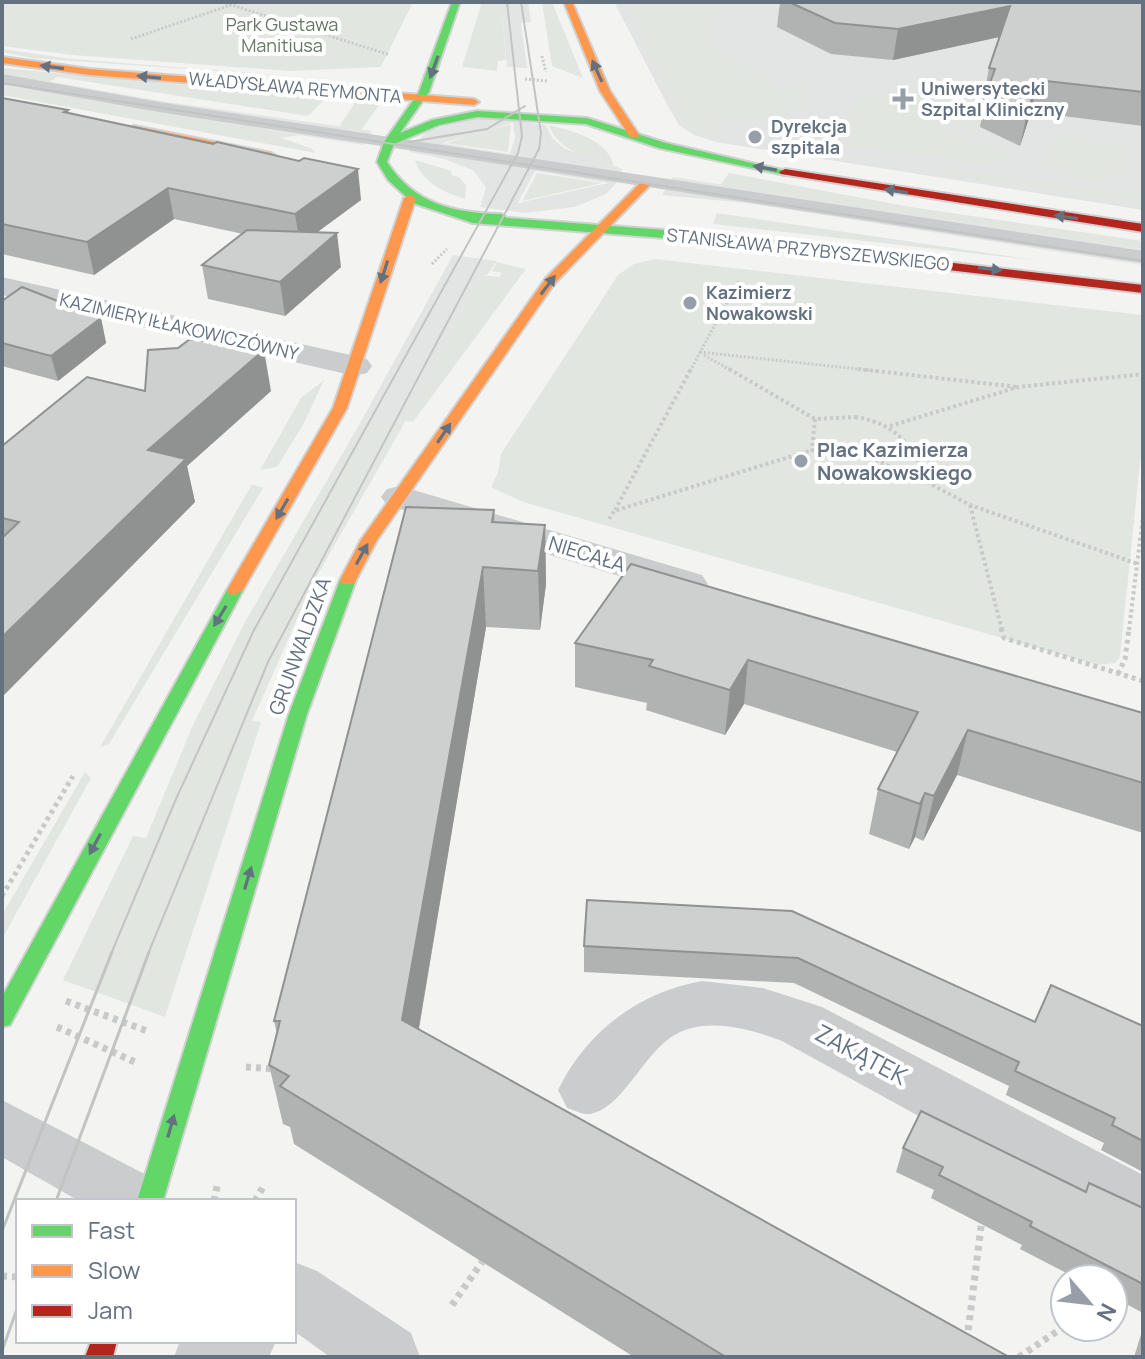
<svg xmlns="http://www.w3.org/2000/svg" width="1145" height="1359" viewBox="0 0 1145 1359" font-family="Manrope,sans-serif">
	<rect width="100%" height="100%" fill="#f3f4f2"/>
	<g fill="#e3e5e4" fill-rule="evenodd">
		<path d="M501,2H528L531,22L521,23L527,68L507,67Z"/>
		<path d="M614,2H1143V210L716,142L694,135L679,125L670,110Z"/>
		<path d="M2,73L167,102L372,131L363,145L137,110L2,87Z"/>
		<path d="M483,117L546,125L552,138L565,149L622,169L621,178L606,194L575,207L525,213L480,207L486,188L474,171L445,159L409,152L427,131ZM513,122L515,137L510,154L441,143L480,134ZM535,171L608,183L518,203Z"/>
		<path d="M673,177L1143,249V265L746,203L662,195Z"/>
		<path d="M453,255L497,261L487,275H481L401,429L359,425Z"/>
	</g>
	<g fill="#e2e6e0">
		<path d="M2,2H413L381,67L291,71L72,55L2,46Z"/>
		<path d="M482,2H501L506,60L498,61L497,71L462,67Z"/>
		<path d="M542,2H552L583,78L552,66Z"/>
		<path d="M625,2H727L708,24L707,39C725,65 753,58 779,90L802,89L804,98L789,123L720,118L708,135L684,121Z"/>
		<path d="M2,49L72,59L341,80L31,58L2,52Z"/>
		<path d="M2,68L326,98L308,116L58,77L47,83L2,73Z"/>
		<path d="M952,77L984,80L978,99L985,102L976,133L958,126L907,92L918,78Z"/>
		<path d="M2,87L299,135L281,138L311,148L316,153L2,95Z"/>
		<path d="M873,95L900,97L952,131L1017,156L1018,160L980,163L849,146L835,137L856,99Z"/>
		<path d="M356,101L379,105L361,130L339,127Z"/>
		<path d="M511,124L508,152L446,143Z"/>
		<path d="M549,125C573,131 607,139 614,166C591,159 557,151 549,125Z"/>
		<path d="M1059,136L1119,145L1127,153C1125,190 1064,183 1047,160L1052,142Z"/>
		<path d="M777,145L860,160L1143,195V203L775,147Z"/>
		<path d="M415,160L452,171L451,175L459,177L466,185L465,199C444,193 422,182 415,160Z"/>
		<path d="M537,173L602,183L522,201Z"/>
		<path d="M729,173L911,207L1143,241V249L720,185Z"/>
		<path d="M717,213L1042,261L713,224Z"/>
		<path d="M655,259L1143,315V434L1120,657L1115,663L1097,665L523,502L491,487L498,473L501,454L618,275L634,264Z"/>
		<path d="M497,262L526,269L413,422L405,421L481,275L499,277L502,273L492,271Z"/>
		<path d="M324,380L303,425L277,467L260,470L301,398Z"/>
		<path d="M359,425L401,429L314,581L252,721L261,722L165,1017L63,980L133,836L146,838L193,725L246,620Z"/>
		<path d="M252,484L263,488L109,744L100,747Z"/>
		<path d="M85,772L91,778L2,939V915Z"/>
	</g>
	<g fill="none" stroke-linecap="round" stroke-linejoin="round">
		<defs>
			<g id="fast">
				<path d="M452,2H460L429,92L400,133L432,120L477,111L587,118L666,143L791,172L785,175L659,148L586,124L477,117L439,125L394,144L387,162C414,204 454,213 501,214L507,218L690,232L876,254L882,258L876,262L690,240L473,223L413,203L388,180L377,162L384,142L419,92Z"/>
				<path d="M348,575L356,580L307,714L163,1201H137L289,714L340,580Z"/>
				<path d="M235,585L243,590L10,1025L2,1027V997L227,590Z"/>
			</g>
			<g id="slow">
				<path d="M564,2H572L610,91L639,135L638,137H630L600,91Z"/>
				<path d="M2,57L90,69L474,99L479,102L474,105L90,75L2,63Z"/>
				<path d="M134,126L271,153L276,156L271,159L130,131L129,129Z"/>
				<path d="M640,183L650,185L554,284L377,540L354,584H342L340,580L361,540L546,278Z"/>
				<path d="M410,195L416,198L347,408L243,590L235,595L229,594L227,590L333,408L404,198Z"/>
			</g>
			<g id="jam">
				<path d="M785,169L1143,224V232L781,174L779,172Z"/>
				<path d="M876,254L1143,285V293L872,261L870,258Z"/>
				<path d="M91,1341H117L113,1357H85Z"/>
			</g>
		</defs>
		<use href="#fast" stroke="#d0d1d1" stroke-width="4"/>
		<use href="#slow" stroke="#d0d1d1" stroke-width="4"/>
		<use href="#jam" stroke="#d0d1d1" stroke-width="4"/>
		<g stroke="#c8caca" stroke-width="3" stroke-dasharray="2 2" stroke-linecap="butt">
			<path d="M222,2L390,55"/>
			<path d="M264,17L298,53"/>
			<path d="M131,39L231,5"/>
			<path d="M542,56L546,72"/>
			<path d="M525,79L547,81"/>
			<path d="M432,264L447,249"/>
			<path d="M700,352L876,371"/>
			<path d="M704,355L732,371"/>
			<path d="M690,371L739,280"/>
		</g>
		<g stroke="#c8caca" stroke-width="4" stroke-dasharray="3 3" stroke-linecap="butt">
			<path d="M729,369L815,419"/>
			<path d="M858,369L1018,387"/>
			<path d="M855,417C896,423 913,445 927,482L861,454L812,450L815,419Z"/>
			<path d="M890,426L1018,387L1143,374"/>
			<path d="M927,482L970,505L1138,564"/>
			<path d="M970,505L1002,630"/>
			<path d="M615,510L691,369"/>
			<path d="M609,519L614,511L812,450"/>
			<path d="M1129,630L1143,516"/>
		</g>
		<g stroke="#c8caca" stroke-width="5" stroke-dasharray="4 4" stroke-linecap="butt">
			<path d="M1001,628L1004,638L1143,681"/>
			<path d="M1118,674L1125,659L1129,628"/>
			<path d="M2,896L73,776"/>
		</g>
		<g stroke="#c8caca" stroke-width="7" stroke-dasharray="5 5" stroke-linecap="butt">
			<path d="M66,1001L147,1031"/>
			<path d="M57,1027L135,1062"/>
			<path d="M246,1067L273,1069"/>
			<path d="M214,1201L218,1182"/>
			<path d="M255,1201L263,1187"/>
			<path d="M2,1276L18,1277"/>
			<path d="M452,1305L482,1262"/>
			<path d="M967,1340L982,1219"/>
			<path d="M1019,1357L1065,1326"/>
		</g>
		<path fill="#cbcccd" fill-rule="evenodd" d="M2,74L159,102L1143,251V263L159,112L2,84Z"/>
		<g fill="#cbcccd" fill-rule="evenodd">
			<path d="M2,277L355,356L367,359L372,366L367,373L355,376L2,295Z"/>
			<path d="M400,486L702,575L708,584L702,593L688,597L387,505L381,497L387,489Z"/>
			<path d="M702,981L763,988L822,1007L1143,1175V1236L1121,1227L782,1041C754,1030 715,1019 685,1030C645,1044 627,1107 590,1114C583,1115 574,1110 567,1108L558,1090C586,1032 639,992 702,981Z"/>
			<path d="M2,1100L158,1181L167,1201H79L2,1157Z"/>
			<path d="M294,1262L317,1271L411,1333L420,1357H330L294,1331Z"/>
			<path d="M180,1341H276L269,1357H174Z"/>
		</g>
		<use href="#fast" fill="#63d668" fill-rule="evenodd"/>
		<use href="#slow" fill="#ff974d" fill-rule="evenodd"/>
		<use href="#jam" fill="#b3261e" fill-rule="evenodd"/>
		<g stroke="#c2c3c3" stroke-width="2">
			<path d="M2,83L1143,261"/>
			<path d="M409,142L487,129L525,106"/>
			<path d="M111,954L176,799L254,630L518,153L522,136L507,2"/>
			<path d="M148,954L268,662L539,149L541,133L521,2"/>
		</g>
		<g stroke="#c2c3c3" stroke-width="3">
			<path d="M56,1201L149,952"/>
			<path d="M2,1231L112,952"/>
			<path d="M2,1351L18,1306"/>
		</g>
	</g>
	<g fill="#b1b2b2">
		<path d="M780,2H1143V126L1031,112L1020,146L980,127L985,100H983L989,68L999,37L893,60L831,54L777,27Z"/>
		<path d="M2,98L68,110L69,113L361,200L317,232L341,267L285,316L208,299L202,265L243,234L174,219L94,275L2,254Z"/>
		<path d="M2,301L101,318L106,343L58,381L2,366Z"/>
		<path d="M145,391H271L187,466L195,502L2,697V446Z"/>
		<path d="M494,510L495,523L545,525L546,584L540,630L486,627L419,1029L1009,1357H634L294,1144L290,1127L283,1124L269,1065L277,1034L274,1021Z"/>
		<path d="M631,564L1143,713V833L957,775L923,841L915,837L909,849L869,834L878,789L897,752L744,704L725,735L646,710L647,703L575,687V643Z"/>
		<path d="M587,900L1035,1022L1143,1026V1172L1101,1150L1104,1143L1006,1095L1009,1086L794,983L584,972V946Z"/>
		<path d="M903,1148L1085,1192L1143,1208V1313L1113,1297V1279H1078L1020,1249L1022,1245L931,1198L934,1190L896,1172Z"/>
		<path d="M1143,1328V1357H1134Z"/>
	</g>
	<g fill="#909191">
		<path d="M1010,6L1004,36L893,60L898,29Z"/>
		<path d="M1038,80L1031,112L1020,146L1027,113Z"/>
		<path d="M358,169L361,200L300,245L295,214Z"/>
		<path d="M168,188L174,219L94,275L87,242Z"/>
		<path d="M337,233L341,267L285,316L280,282Z"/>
		<path d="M101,318L106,343L58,381L51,356Z"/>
		<path d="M264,350L271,391L187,466L195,502L2,697V637L148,450Z"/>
		<path d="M545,525L546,584L540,630L538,571Z"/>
		<path d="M483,567L486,627L410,1080L402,1020Z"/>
		<path d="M748,660L744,704L725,735L730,690Z"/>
		<path d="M968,730L957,775L923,841L934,796Z"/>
		<path d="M925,793L915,837L909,849L920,804Z"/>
	</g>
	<g fill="#cecfcf" stroke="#909191" stroke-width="2">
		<path d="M789,2H1143V92L1038,80L1027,113L986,94L995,69L989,68L1010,6L898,29L835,23Z"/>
		<path d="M2,98L68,110L64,112L213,144L217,142L299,161L304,158L358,169L295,214L168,188L87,242L2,224Z"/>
		<path d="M247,230L337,233L280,282L202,265Z"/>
		<path d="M22,287L101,318L51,356L2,343V301Z"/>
		<path d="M190,339L264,350L148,450L186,459L2,637V538L19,522L2,518V446L87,377L145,391L148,350L178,348Z"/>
		<path d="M406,507L494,510L492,522L545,525L538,571L483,567L402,1020L1009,1357H726L280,1086L289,1076L269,1065L280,1021H274Z"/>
		<path d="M631,564L1143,713V783L968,730L934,796L925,793L920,804L878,789L918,712L748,660L730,690L649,666L653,660L575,643Z"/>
		<path d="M587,900L792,911L1035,1022L1051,985L1143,1026V1141L1112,1125L1115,1118L1015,1071L1019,1062L798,958L584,946Z"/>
		<path d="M921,1111L1086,1192L1089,1183L1143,1208V1284L1030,1226L1032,1222L939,1175L943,1167L903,1148Z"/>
	</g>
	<defs><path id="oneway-solid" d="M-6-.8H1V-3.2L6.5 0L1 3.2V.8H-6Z" transform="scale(2)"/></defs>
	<g fill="#647181">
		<use href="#oneway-solid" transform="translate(52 67) rotate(-172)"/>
		<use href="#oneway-solid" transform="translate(434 67) rotate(110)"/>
		<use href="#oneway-solid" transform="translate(597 71) rotate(-114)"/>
		<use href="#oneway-solid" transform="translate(149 77) rotate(-175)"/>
		<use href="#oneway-solid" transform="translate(765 168) rotate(-170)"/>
		<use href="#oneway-solid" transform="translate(896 191) rotate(-171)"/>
		<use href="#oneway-solid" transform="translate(1066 217) rotate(-172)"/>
		<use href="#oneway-solid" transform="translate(990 269) rotate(7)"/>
		<use href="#oneway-solid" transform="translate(384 272) rotate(108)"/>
		<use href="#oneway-solid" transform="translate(548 285) rotate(-53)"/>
		<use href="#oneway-solid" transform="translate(444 433) rotate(-56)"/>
		<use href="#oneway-solid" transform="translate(282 509) rotate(120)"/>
		<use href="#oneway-solid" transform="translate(362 554) rotate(-61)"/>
		<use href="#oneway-solid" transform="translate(220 616) rotate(121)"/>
		<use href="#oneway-solid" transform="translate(95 844) rotate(118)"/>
		<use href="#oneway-solid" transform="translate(248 878) rotate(-73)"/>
		<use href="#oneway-solid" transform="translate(171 1126) rotate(-74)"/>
	</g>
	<g fill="#969fa9" stroke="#fff" stroke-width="3">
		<path d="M899 87h8v8h8v8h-8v8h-8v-8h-8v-8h8z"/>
		<circle cx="755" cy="137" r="8"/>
		<circle cx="690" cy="303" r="8"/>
		<circle cx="801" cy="461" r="8"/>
	</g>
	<g text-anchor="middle" stroke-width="8" stroke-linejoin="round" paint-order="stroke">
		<g font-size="18" fill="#657863" stroke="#fff">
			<text x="282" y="31">Park Gustawa<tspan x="282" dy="21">Manitiusa</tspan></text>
		</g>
		<g font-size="18" fill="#647181" stroke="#fff">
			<text transform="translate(295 88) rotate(5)" y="6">WŁADYSŁAWA REYMONTA</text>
			<text transform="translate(808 250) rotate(6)" y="6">STANISŁAWA PRZYBYSZEWSKIEGO</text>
			<text transform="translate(179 327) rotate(13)" y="6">KAZIMIERY IŁŁAKOWICZÓWNY</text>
		</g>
		<g font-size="18" font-weight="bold" fill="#647181" stroke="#fff" text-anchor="start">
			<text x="921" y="95">Uniwersytecki<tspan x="921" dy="21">Szpital Kliniczny</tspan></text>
			<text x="771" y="133">Dyrekcja<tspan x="771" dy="21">szpitala</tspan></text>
			<text x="706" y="299">Kazimierz<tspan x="706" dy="21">Nowakowski</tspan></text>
		</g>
		<g font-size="20" font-weight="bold" fill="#647181" stroke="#fff" text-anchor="start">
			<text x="817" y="457">Plac Kazimierza<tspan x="817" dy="23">Nowakowskiego</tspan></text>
		</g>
		<g font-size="20" fill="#647181" stroke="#fff">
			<text transform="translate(587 554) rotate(17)" y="7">NIECAŁA</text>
			<text transform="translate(300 646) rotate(-70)" y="7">GRUNWALDZKA</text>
		</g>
		<g font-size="24" fill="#647181" stroke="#fff">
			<text transform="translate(861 1055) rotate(28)" y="8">ZAKĄTEK</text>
		</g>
	</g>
	<rect width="1145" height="1359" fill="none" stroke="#647181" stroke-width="8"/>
	<rect x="16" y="1199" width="280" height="144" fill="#ffffff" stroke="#c1c6cd" stroke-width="2"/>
	<rect x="32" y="1225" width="40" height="12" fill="#63d668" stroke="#c1c6cd" stroke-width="2"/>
	<text x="88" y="1239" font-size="24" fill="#647181">Fast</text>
	<rect x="32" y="1265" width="40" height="12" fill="#ff974d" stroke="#c1c6cd" stroke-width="2"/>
	<text x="88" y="1279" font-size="24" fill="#647181">Slow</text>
	<rect x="32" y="1305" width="40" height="12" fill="#b3261e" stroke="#c1c6cd" stroke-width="2"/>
	<text x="88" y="1319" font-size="24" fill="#647181">Jam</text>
	<g transform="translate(1089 1303) rotate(118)"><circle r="38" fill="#ffffff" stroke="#c1c6cd" stroke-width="2"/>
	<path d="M0-6L14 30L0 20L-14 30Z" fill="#969fa9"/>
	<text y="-12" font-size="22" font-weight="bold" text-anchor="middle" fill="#647181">N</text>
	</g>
</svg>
